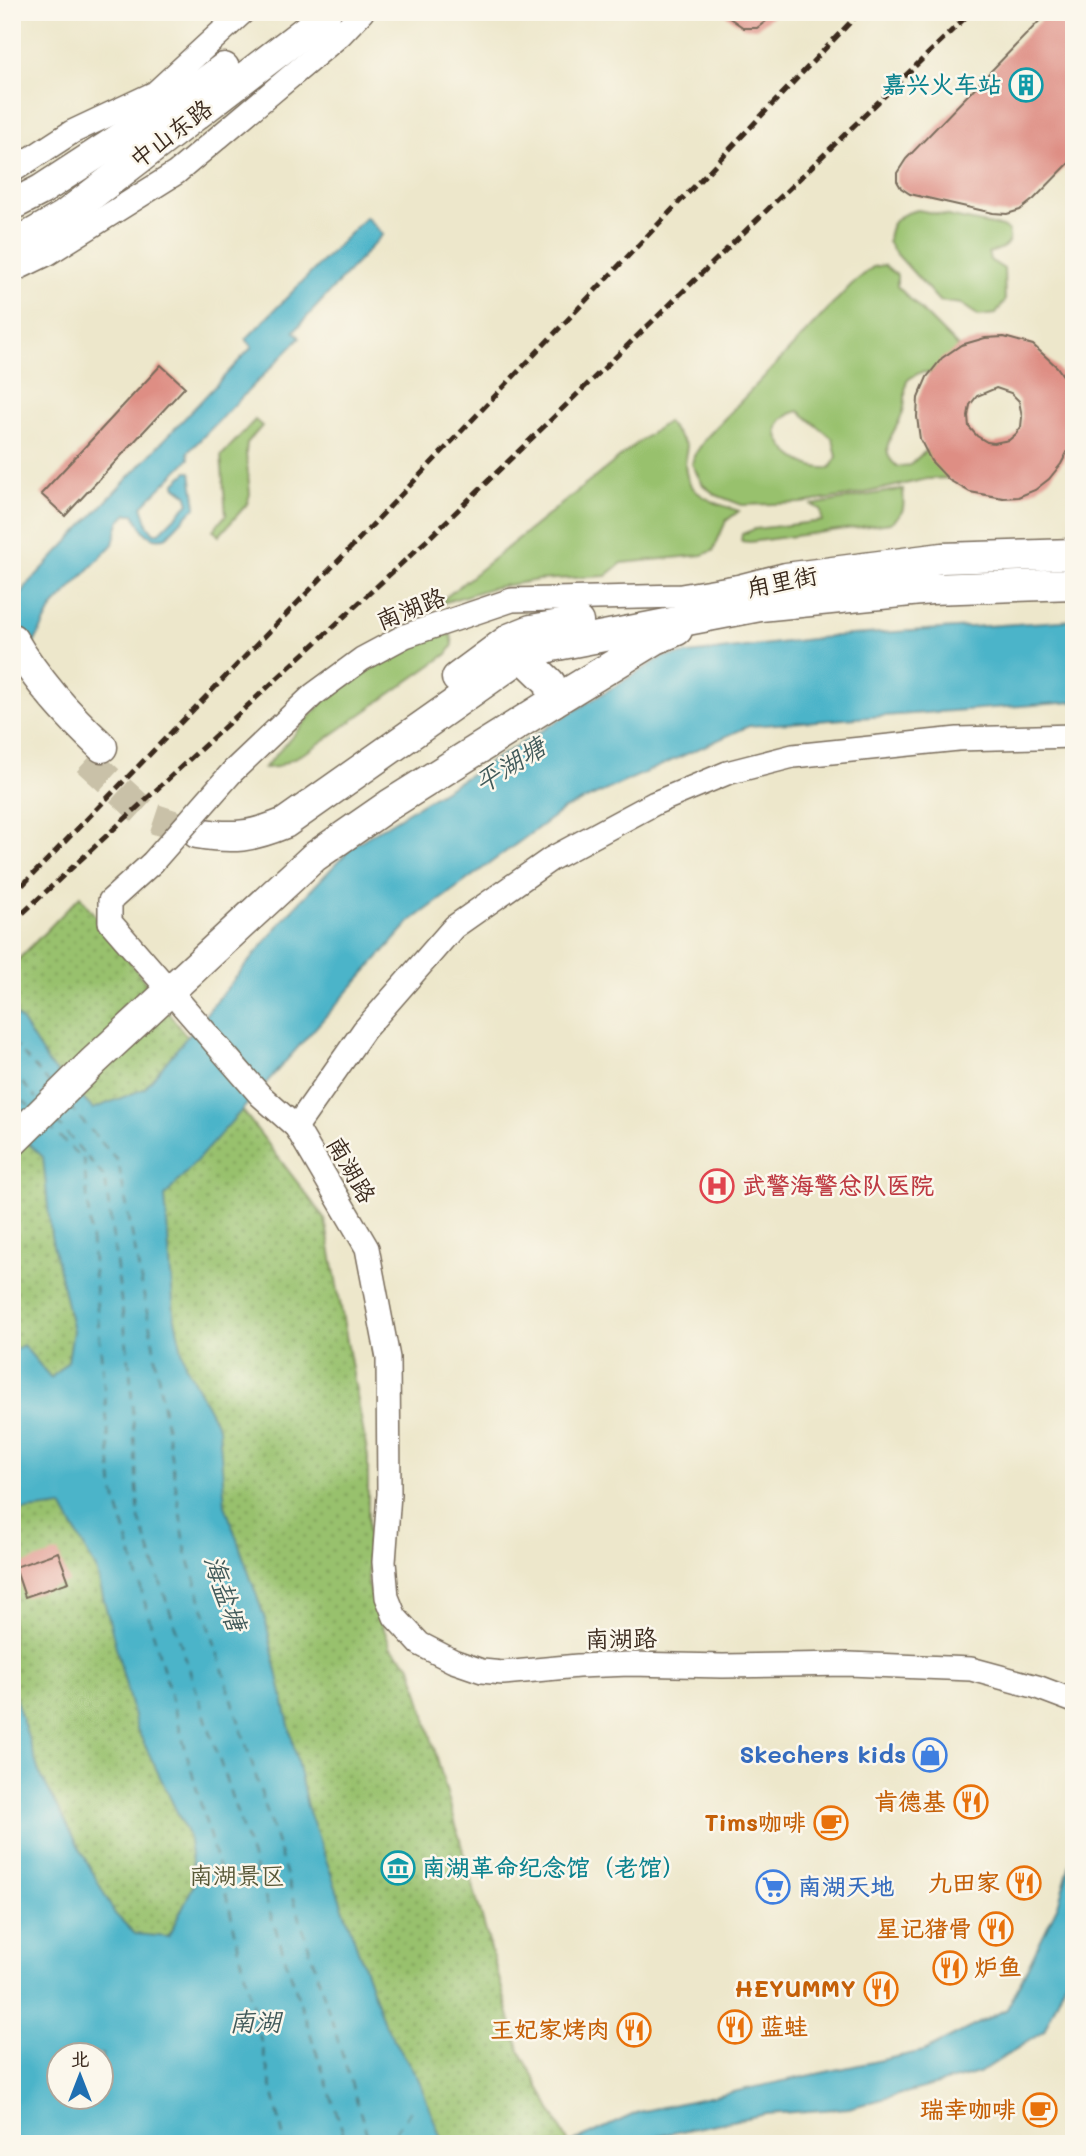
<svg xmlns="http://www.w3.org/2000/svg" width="1086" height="2156" viewBox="0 0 1086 2156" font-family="Mali,'LXGW WenKai TC',sans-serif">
	<defs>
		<pattern id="park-dots" width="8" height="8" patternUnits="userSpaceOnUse" patternTransform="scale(1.75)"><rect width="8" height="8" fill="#98c16d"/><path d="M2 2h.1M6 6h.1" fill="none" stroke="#7d9d59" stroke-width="1.8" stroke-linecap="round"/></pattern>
	</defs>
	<rect width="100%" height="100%" fill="#fbf7ec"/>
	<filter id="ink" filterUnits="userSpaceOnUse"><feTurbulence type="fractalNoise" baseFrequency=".0143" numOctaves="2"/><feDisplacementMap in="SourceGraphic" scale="14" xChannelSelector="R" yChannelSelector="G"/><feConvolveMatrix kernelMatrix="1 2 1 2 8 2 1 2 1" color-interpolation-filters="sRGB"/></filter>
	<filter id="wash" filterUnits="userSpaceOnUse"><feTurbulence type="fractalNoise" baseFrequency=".00686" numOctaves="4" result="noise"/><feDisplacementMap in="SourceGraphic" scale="28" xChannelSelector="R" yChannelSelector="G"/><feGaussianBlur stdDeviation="1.57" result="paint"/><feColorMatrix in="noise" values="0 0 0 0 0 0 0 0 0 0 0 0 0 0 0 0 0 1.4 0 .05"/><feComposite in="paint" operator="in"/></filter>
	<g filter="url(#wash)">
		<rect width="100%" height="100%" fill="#ede7cb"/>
		<g fill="#98c16d" stroke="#6a7646" stroke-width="2" fill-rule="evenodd">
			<path d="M918,210L1002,227L1008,231C1013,246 1000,250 988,253L990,260L1004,269L1005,301L996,314L979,316L961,304L939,301L893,250L888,241C889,221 899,214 918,210Z"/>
			<path d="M884,265L897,275V286L961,350L942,374L921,372L907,380C904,389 906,398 904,407C901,430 872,447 898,467L910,465L940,437L971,477L927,479L860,494L802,503L742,505L716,495L703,485L697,474L692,464L694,456L706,438L851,285L873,267ZM799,411L833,439L837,457L830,468C794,472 751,423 799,411Z"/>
			<path d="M255,420L262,426L247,443L246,453L250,494L247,504L219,536L213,530L226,515L221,456Z"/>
			<path d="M667,422L687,446C678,490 700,498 739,511L726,521L713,551L702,555L622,563L606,576L538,580L491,588L436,605L640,441Z"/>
			<path d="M903,489C904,507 906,513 890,523L750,542L741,541L742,534L755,529L822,521L821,510L812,505Z"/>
			<path d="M436,633L451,635L453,645L447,654L310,750L277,767L264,768L324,701L405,646Z"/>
		</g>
		<path fill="url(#park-dots)" stroke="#6a7646" stroke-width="2" fill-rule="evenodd" d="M80,896L325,1219L368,1457V1586L391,1648L411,1666L519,2049L569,2144H12V966ZM60,2054H102V2096H60Z"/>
		<g fill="#4bb4c9" stroke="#436f74" stroke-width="2" fill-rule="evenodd">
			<path d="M366,217L383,234L294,331L300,338L188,452L189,459L142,506L148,526L154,533H159L189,503L186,494L175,486V483L187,472H191L196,506L165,538C146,541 142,529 134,514H127L119,522L113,544L52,608L12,686V613L26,586L252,347L246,339Z"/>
			<path d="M1074,620V702L749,726L564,809L411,921L165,1196L174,1315L185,1364L219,1429L225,1505L266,1622L307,1806L384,2023L418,2078L443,2144H12V1687L39,1772L115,1914L135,1934L168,1937L195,1882L188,1835L137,1729L96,1569L62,1506L19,1511L12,1521V1352L23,1345L51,1378L68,1361L73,1331L51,1236L43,1157L12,1128V1011L21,1020L49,1064L93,1109L144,1089L289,913L354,845L663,657L836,636ZM60,2054H102V2096H60Z"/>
			<path d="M1074,1850V1962L1044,2031L979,2073L849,2108L766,2114L657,2136L641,2144H569L639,2112L924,2051L1007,2009L1058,1905Z"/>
		</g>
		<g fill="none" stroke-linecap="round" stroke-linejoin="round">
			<g stroke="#415a5a" stroke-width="2" stroke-dasharray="9 7" stroke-linecap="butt">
				<path d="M12,1042L49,1083"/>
				<path d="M12,1071L36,1098"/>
				<path d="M12,1090L29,1106"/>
				<path d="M69,1106L118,1161L153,1343L186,1551L370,2144"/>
				<path d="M56,1121L105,1178L130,1369L139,1518L347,2144"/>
				<path d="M48,1125L84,1161L113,1488L229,1906L285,2144"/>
				<path d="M386,2144L413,2108"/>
			</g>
		</g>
		<g id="blocks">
			<g fill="#de8e84" fill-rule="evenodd">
				<path d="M721,12H778L757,28H744Z"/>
				<path d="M1048,12H1074V158L1034,199L1020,210L1007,214L993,213L910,194L901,188L897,181V173L906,159Z"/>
				<path d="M1004,337L1033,345L1057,367L1066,380L1072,397L1074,433L1070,447L1061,464L1049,479L1035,490L1018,497L1003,498L970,492L949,480L931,461L920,439L917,417L918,398L927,377L942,358L961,345L985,338ZM996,388L1011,393L1019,401L1022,417L1021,427L1016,434L1009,440L994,443L987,442L977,436L969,427L968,416L970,405L977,396Z"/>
				<path d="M161,365L185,387L65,516L41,494Z"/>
				<path d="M58,1552L69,1582L25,1597L15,1567Z"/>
			</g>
		</g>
	</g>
	<g filter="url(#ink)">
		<use href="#blocks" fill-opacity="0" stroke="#796c5b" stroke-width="2"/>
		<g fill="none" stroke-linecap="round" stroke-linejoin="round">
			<path stroke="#c9c1a8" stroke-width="30" stroke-dasharray="30 15" stroke-linecap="butt" d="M87,760L149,817L197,833"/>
			<defs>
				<g id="minor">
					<path d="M12,171L72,132L155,93L243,12"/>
					<path d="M12,271L47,254L176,173L340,35L362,12"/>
					<path d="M233,771L313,695L362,659L405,636L512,600L681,596L735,587"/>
					<path d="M152,863L110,901V922L261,1096L296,1127L367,1248L388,1358L389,1494L384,1562L387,1597L395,1617L420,1644L453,1661L482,1671L503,1673L578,1666L630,1664L723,1666L849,1664L971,1669L1037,1687L1074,1701"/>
					<path d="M296,1127L364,1030L454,927L551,859L655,803L727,773L793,756L958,739L1074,736"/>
				</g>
				<g id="major">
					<path d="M12,205L41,190L196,89L224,68"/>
					<path d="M12,246L64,216L325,16"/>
					<path d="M719,595L786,578L942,558L1074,554"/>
					<path d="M12,639C37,681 67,714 102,747"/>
					<path d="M522,656L550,683L553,702"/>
					<path d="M457,678L511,638L531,630L578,622"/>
					<path d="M197,833C234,839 251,837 285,823L522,656L552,646L760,606L931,589L1074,584"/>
					<path d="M12,1142L94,1061L314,857L389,805L553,702L656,639L677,630"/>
				</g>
			</defs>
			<use href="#minor" stroke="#796c5b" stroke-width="26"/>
			<use href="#major" stroke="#796c5b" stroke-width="33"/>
			<use href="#minor" stroke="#fff" stroke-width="23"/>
			<use href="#major" stroke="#fff" stroke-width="30"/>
			<g stroke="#3b2a1e" stroke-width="5" stroke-dasharray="10 5" stroke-linecap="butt">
				<path d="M12,896L341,558L860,12"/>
				<path d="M12,923L426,541L971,12"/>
			</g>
			<defs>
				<path id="minor-bridge" d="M152,863L233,771"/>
			</defs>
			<use href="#minor-bridge" stroke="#796c5b" stroke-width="26" stroke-linecap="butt"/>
			<use href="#minor-bridge" stroke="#fff" stroke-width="23"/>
		</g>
	</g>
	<defs>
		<symbol id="building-ring" viewBox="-11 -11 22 22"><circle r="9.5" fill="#fbf7ec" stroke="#0f9aa8" stroke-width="1.5"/><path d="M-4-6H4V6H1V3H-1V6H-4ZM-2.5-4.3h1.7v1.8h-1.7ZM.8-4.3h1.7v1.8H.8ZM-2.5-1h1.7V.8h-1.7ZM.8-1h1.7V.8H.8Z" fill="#0f9aa8"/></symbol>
		<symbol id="hospital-ring" viewBox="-11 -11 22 22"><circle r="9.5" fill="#fbf7ec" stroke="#e0444e" stroke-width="1.5"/><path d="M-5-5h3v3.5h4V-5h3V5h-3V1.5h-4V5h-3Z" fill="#e0444e"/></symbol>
		<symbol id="shop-ring" viewBox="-11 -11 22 22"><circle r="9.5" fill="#fbf7ec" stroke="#3f7fe0" stroke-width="1.5"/><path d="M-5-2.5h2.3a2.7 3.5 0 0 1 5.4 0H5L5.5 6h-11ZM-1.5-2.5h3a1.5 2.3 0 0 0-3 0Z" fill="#3f7fe0"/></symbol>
		<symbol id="restaurant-ring" viewBox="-11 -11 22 22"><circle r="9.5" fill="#fbf7ec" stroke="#e8710a" stroke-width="1.5"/><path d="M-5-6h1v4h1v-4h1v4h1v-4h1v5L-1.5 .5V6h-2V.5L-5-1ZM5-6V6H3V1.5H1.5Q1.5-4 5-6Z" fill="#e8710a"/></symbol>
		<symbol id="cafe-ring" viewBox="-11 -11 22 22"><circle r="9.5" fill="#fbf7ec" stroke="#e8710a" stroke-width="1.5"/><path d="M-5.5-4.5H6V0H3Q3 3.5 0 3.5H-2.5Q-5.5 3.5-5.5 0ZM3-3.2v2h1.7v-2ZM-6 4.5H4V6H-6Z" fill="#e8710a"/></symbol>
		<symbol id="museum-ring" viewBox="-11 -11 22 22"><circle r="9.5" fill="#fbf7ec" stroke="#0f9aa8" stroke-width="1.5"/><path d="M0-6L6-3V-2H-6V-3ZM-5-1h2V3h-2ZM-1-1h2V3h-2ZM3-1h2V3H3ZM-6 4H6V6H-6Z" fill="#0f9aa8"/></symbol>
		<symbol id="supermarket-ring" viewBox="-11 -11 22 22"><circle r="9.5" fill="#fbf7ec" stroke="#3f7fe0" stroke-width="1.5"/><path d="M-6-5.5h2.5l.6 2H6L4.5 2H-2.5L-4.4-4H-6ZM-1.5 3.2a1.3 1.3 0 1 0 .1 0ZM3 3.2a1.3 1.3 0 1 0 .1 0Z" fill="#3f7fe0"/></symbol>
	</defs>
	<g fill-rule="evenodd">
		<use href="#building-ring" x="1007" y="66" width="38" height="38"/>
		<use href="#hospital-ring" x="698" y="1167" width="38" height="38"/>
		<use href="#shop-ring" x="911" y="1736" width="38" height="38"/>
		<use href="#restaurant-ring" x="952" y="1783" width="38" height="38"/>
		<use href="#cafe-ring" x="812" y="1804" width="38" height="38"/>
		<use href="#museum-ring" x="379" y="1849" width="38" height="38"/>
		<use href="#restaurant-ring" x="1005" y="1864" width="38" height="38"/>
		<use href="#supermarket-ring" x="754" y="1868" width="38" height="38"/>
		<use href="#restaurant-ring" x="977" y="1910" width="38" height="38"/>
		<use href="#restaurant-ring" x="931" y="1949" width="38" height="38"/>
		<use href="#restaurant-ring" x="862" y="1970" width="38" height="38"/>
		<use href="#restaurant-ring" x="716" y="2008" width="38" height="38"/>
		<use href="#restaurant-ring" x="615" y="2011" width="38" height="38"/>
		<use href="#cafe-ring" x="1021" y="2091" width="38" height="38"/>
	</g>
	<g text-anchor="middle" stroke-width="5" stroke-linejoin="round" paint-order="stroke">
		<g font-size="24" font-weight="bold" fill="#0d838f" stroke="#fbf7ec" text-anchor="end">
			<text x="1002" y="93">嘉兴火车站</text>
			<text x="422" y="1876" text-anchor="start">南湖革命纪念馆（老馆）</text>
		</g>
		<g font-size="24" fill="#3b2a1e" stroke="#fbf7ec">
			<text transform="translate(171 134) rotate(-37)" y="8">中山东路</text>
			<text transform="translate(782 582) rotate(-11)" y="8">甪里街</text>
			<text transform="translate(411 609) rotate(-22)" y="8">南湖路</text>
			<text transform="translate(351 1170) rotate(60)" y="8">南湖路</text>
			<text transform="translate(621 1639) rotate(-1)" y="8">南湖路</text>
		</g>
		<g font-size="24" font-weight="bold" fill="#be3a42" stroke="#fbf7ec" text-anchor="start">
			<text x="742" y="1194">武警海警总队医院</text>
		</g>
		<g font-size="24" font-weight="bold" fill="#366cbe" stroke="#fbf7ec" text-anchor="end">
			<text x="906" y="1763">Skechers kids</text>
			<text x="798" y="1895" text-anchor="start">南湖天地</text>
		</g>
		<g font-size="24" font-weight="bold" fill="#c56008" stroke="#fbf7ec" text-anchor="end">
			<text x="946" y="1810">肯德基</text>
			<text x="806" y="1831">Tims咖啡</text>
			<text x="1000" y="1891">九田家</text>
			<text x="972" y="1937">星记猪骨</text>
			<text x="974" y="1976" text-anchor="start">炉鱼</text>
			<text x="856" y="1997">HEYUMMY</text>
			<text x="760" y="2035" text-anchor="start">蓝蛙</text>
			<text x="610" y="2038">王妃家烤肉</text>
			<text x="1016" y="2118">瑞幸咖啡</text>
		</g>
		<g font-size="24" fill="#575736" stroke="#fbf7ec">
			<text x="237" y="1884">南湖景区</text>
		</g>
		<g font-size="26" font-style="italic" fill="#415a5a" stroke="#fbf7ec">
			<text transform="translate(510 765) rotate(-32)" y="9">平湖塘</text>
			<text transform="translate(225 1593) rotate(71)" y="9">海盐塘</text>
			<text x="255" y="2031">南湖</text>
		</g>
	</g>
	<rect width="1086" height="2156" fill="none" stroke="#fbf7ec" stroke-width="42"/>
	<g transform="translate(80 2076)"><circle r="33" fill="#fbf7ec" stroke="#aea59a" stroke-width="2"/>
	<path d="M0-5L12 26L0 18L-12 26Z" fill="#1f6fb2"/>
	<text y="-10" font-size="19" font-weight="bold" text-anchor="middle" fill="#3b2a1e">北</text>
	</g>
</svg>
